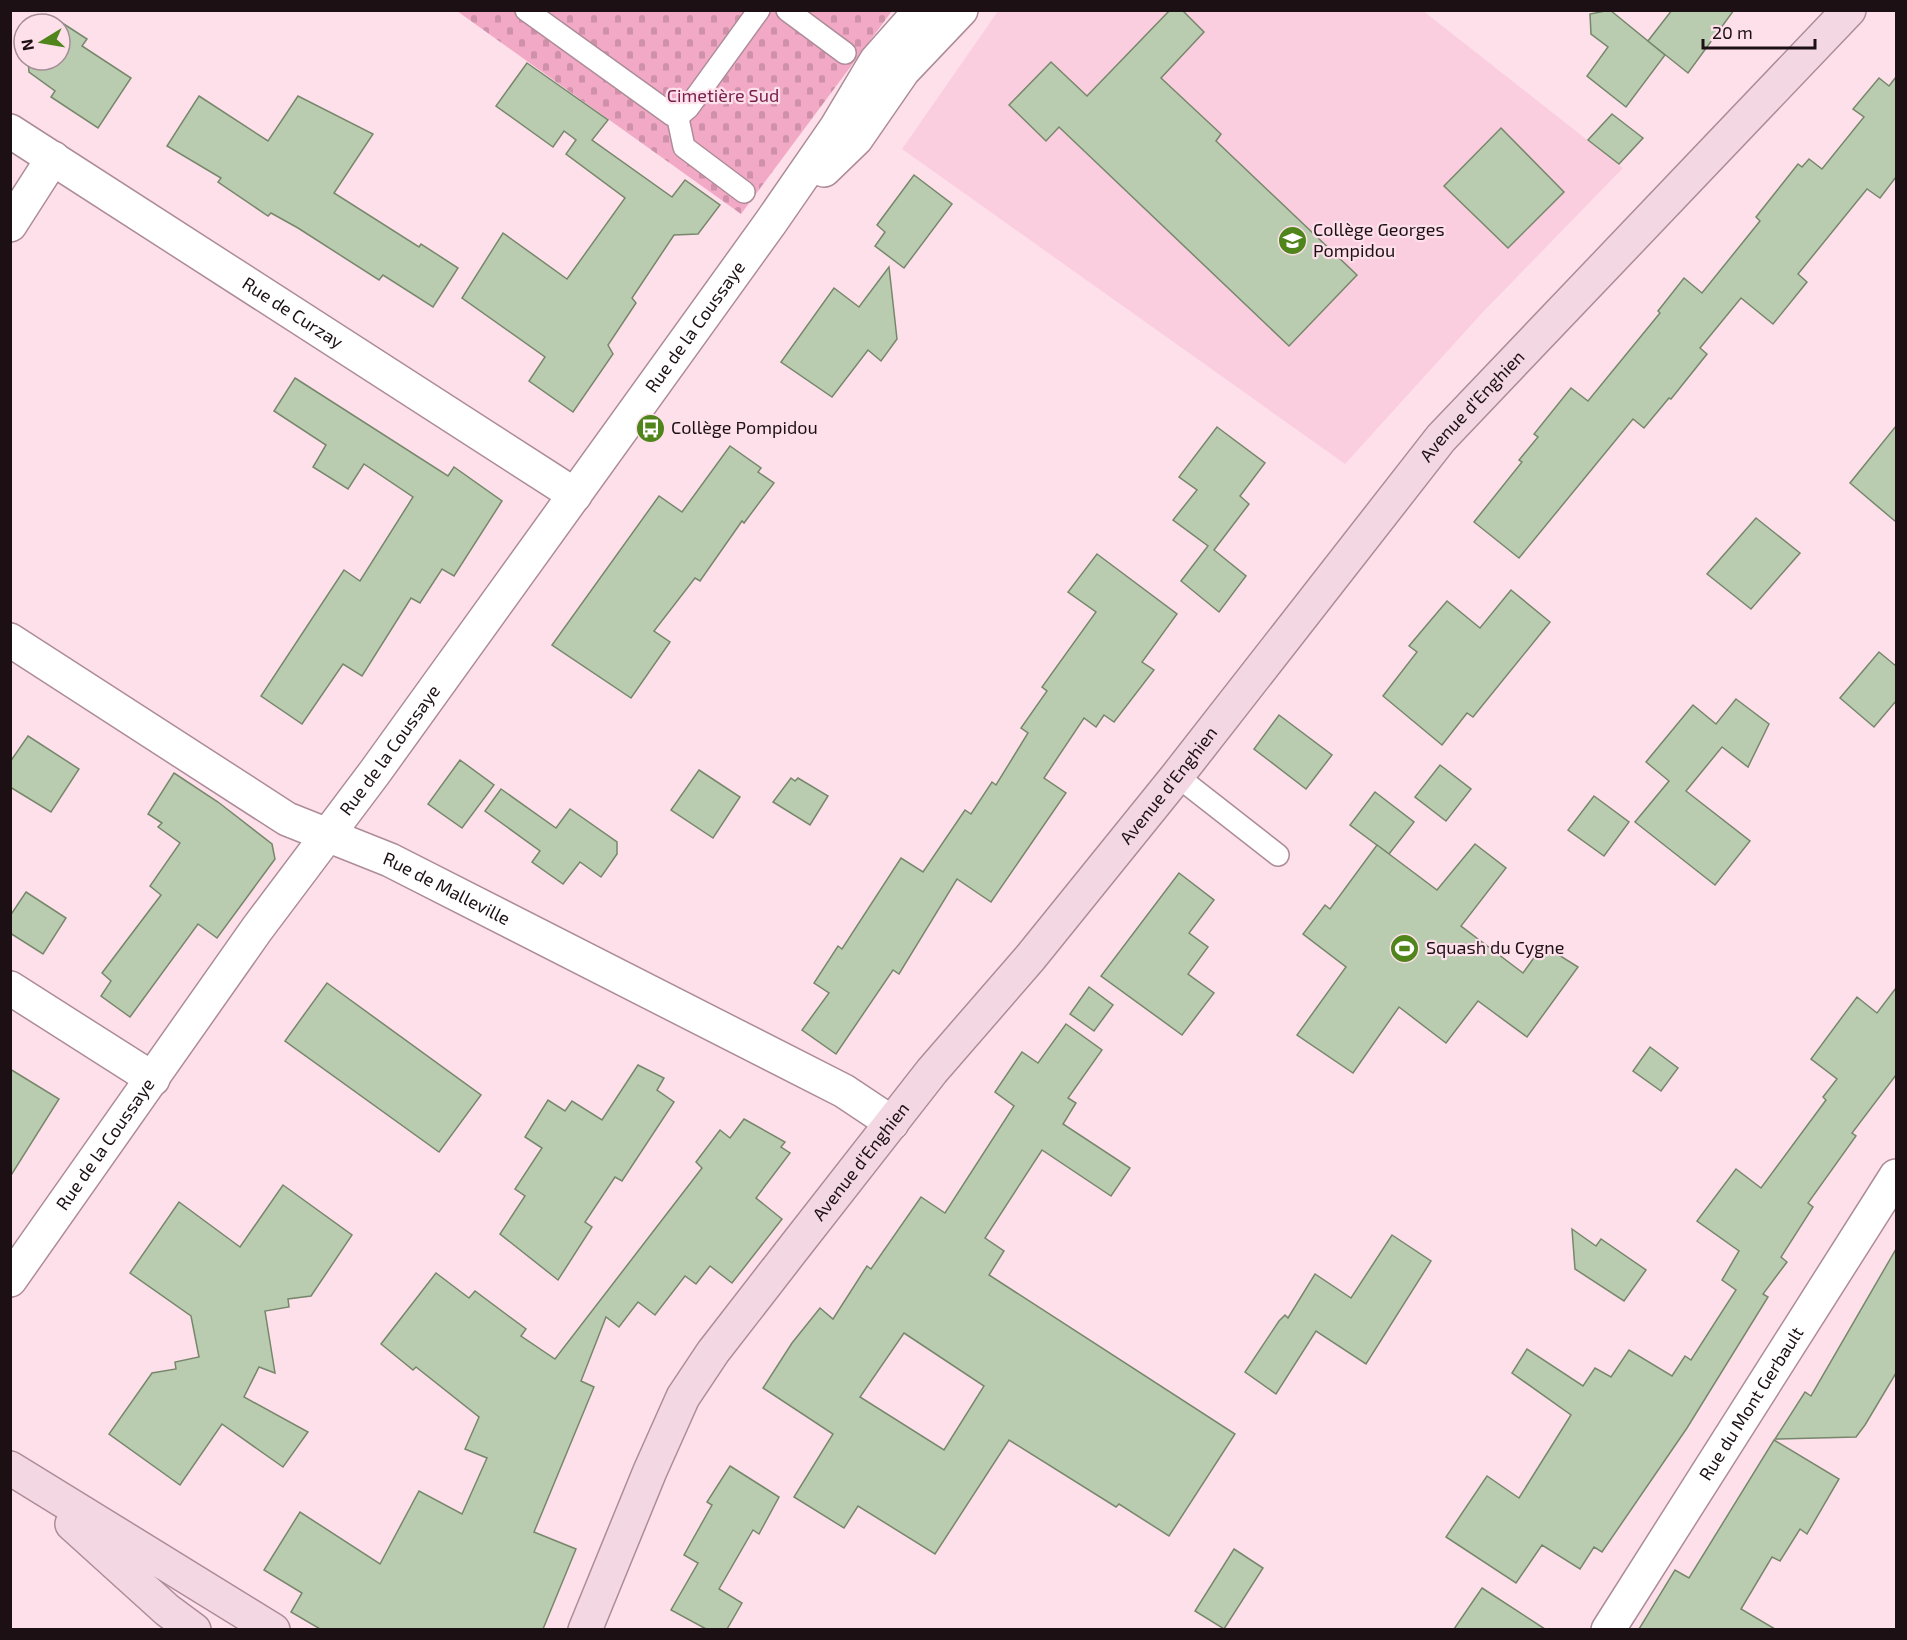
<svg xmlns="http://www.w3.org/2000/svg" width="1907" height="1640" viewBox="0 0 1907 1640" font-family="'Exo 2',sans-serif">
	<defs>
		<pattern id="cemetery-stones" width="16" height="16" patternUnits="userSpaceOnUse" patternTransform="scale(1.5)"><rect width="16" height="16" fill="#f2a9c6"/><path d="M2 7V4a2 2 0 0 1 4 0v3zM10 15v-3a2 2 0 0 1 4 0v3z" fill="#cf90a9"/></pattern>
	</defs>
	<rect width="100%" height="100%" fill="#fee0eb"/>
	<path fill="#facedf" d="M1422,10L1623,168L1482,313L1345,464L902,149L998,11Z"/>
	<path fill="url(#cemetery-stones)" d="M457,11H892L741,214Z"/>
	<g fill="#baccaf" stroke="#77876c" stroke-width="1.5" fill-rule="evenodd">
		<path d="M1170,10H1182L1204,32L1161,78L1221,134L1216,141L1357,275L1289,346L1059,127L1046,141L1009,105L1051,62L1087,96Z"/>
		<path d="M1610,10L1665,55L1626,107L1587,76L1608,47L1591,34L1590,14Z"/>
		<path d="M1672,10H1734L1688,73L1648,41Z"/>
		<path d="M53,17L87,39L82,46L131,78L98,128L51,97L55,91L29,72L28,60H60V24H49Z"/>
		<path d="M527,63L608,120L592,140L672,197L685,180L720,205L698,234L674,235L632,298L636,303L608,345L613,354L573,412L529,381L545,357L462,298L503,233L567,279L625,198L566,154L576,140L564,131L553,147L496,106Z"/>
		<path d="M1896,77V177L1880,198L1867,189L1798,274L1807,282L1773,324L1741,298L1700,348L1707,354L1671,399L1669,398L1644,428L1633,419L1519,558L1474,522L1522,462L1519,460L1538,437L1534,434L1571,388L1588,401L1660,313L1658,311L1684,278L1702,293L1760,221L1756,217L1798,164L1802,167L1809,159L1822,169L1864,117L1853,109L1879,78L1889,86Z"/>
		<path d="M199,96L268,141L298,96L373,134L334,193L419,247L421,244L458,268L433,307L383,275L379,280L298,228L271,213L268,216L218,182L221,178L167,146Z"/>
		<path d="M1612,114L1643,138L1619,164L1588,140Z"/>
		<path d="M1501,128L1564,192L1508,248L1444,186Z"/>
		<path d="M914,175L952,204L904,268L875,246L885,232L877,225Z"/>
		<path d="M889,267L897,339L881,361L868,350L832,397L781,362L834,288L859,307Z"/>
		<path d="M295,378L448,476L454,467L502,501L454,576L442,569L420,603L411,598L362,676L343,664L302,724L261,696L344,570L360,581L413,497L364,464L348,489L313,467L326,445L274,411Z"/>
		<path d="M1896,426V522L1850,483Z"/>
		<path d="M1217,427L1265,463L1240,496L1249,504L1214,550L1246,576L1219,612L1181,581L1208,546L1173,520L1197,490L1179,477Z"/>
		<path d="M730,446L761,468L758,472L774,483L744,523L742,521L700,581L695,578L654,631L670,642L631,698L552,645L659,496L682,512Z"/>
		<path d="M1756,518L1800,553L1751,609L1707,574Z"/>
		<path d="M1097,554L1177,614L1142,662L1154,670L1114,722L1104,715L1096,727L1084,718L1044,778L1066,793L991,902L957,879L899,974L893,970L836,1054L802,1030L829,993L814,983L838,946L842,949L901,858L923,872L965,810L971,814L992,782L996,785L1028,733L1021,728L1047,691L1042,687L1096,612L1068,592Z"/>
		<path d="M1511,590L1550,622L1473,717L1467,713L1442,745L1383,696L1417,652L1409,646L1447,601L1480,628Z"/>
		<path d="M1879,652L1896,666V701L1874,727L1840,698Z"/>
		<path d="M1736,699L1769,724L1748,767L1722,747L1686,791L1750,841L1715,885L1635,822L1669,781L1646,762L1693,705L1716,724Z"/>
		<path d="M1279,715L1332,755L1306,789L1254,749Z"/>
		<path d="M28,736L79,769L51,812L10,787V762Z"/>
		<path d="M460,760L494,785L462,828L428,804Z"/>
		<path d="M1440,765L1471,789L1446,821L1415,797Z"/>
		<path d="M699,770L740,797L713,838L671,810Z"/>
		<path d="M174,773L218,802L272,844L275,859L217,938L198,924L130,1017L101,996L111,981L102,973L161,895L150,886L180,843L158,827L162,823L148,814Z"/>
		<path d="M791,778L795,781L798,778L828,796L810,825L773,802Z"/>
		<path d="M501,789L556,828L570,809L617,842V854L601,877L580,862L563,884L532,862L540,851L485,811Z"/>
		<path d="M1375,792L1414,822L1389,854L1350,825Z"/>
		<path d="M1594,796L1629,822L1604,856L1568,830Z"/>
		<path d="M1475,844L1506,868L1461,926L1523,973L1543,945L1578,967L1527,1037L1478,1001L1446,1043L1399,1007L1353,1073L1297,1035L1346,967L1303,934L1325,905L1330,909L1377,845L1437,890Z"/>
		<path d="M1179,873L1214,900L1189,933L1208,947L1188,974L1214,993L1182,1035L1101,976Z"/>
		<path d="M26,892L66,918L43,954L10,933V916Z"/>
		<path d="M327,983L481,1095L439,1152L285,1041Z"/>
		<path d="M1089,987L1113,1005L1094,1031L1070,1014Z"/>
		<path d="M1896,988V1075L1852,1133L1856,1136L1808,1203L1813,1207L1781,1257L1787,1262L1763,1294L1768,1297L1687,1428L1602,1552L1594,1547L1580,1569L1542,1545L1516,1583L1446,1537L1487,1476L1519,1498L1571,1415L1512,1373L1527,1349L1583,1386L1595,1368L1611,1377L1629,1350L1672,1376L1685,1356L1691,1360L1736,1290L1722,1280L1739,1251L1697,1221L1736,1169L1761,1188L1826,1100L1823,1097L1837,1079L1811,1059L1857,997L1877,1013Z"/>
		<path d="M1066,1024L1102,1050L1068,1098L1076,1103L1063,1124L1130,1168L1111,1196L1042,1150L985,1238L1004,1251L989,1275L1235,1434L1169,1536L1119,1504L1116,1507L1009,1440L935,1554L858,1506L844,1528L794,1497L833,1434L763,1388L792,1343L820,1308L833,1319L867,1266L871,1269L921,1197L945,1213L1014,1106L995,1092L1022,1052L1038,1063ZM904,1333L984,1386L944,1450L860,1397Z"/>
		<path d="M1650,1047L1678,1068L1661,1091L1633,1071Z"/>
		<path d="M638,1065L664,1078L657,1090L674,1102L622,1181L615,1177L585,1222L592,1227L558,1280L500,1234L525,1196L515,1189L542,1148L525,1137L548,1100L565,1111L572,1101L602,1120Z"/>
		<path d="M10,1069L59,1099L10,1177Z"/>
		<path d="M744,1119L785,1142L781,1147L790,1153L756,1198L782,1219L732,1283L710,1266L696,1284L685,1276L655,1315L638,1302L619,1327L606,1317L581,1381L594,1387L534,1532L576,1549L543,1629H320L291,1612L302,1593L264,1570L300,1512L380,1564L419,1491L462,1514L487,1458L465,1449L479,1417L416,1367L413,1370L381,1344L436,1273L469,1298L475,1291L526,1329L521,1336L555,1359L702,1168L696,1162L720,1130L730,1138Z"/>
		<path d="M283,1185L352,1235L311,1296L288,1299L289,1307L265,1311L275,1373L259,1367L244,1397L308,1432L283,1467L222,1424L180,1485L109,1434L152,1373L176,1369L175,1362L199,1357L191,1316L130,1273L179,1202L240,1247Z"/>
		<path d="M1572,1229L1596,1246L1601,1239L1646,1270L1624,1301L1575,1269Z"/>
		<path d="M1392,1235L1431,1261L1366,1364L1316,1331L1276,1394L1245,1372L1279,1321L1285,1315L1288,1318L1315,1274L1351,1298Z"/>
		<path d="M1896,1249V1373L1865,1425L1856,1437L1775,1439L1805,1392L1811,1396Z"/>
		<path d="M1774,1440L1839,1479L1807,1534L1800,1529L1780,1561L1772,1557L1741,1609L1775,1629H1639L1675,1570L1689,1578Z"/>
		<path d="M730,1466L779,1497L759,1534L753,1530L719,1589L742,1603L727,1629H706L671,1610L698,1563L684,1555L712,1505L707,1502Z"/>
		<path d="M1234,1549L1263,1568L1224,1629L1195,1611Z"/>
		<path d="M1482,1588L1545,1629H1454Z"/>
	</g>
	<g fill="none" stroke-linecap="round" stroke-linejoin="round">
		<defs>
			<g id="lane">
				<path d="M526,10L672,115L681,114L688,108L759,10"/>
				<path d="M787,10L845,53"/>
				<path d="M677,114L684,147L744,192"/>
				<path d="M1177,776L1278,855"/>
			</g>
			<g id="street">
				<path id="s1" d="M10,131L575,495"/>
				<path d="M824,170L856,139L903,71L961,10"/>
				<path d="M10,225L53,158"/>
				<path id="s2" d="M10,640L287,819L390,860L844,1091L892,1123"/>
				<path d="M10,988L153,1079"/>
				<path id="s3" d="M10,1280L257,929L375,772L771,222L836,128L876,61L921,10"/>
				<path id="s4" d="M1608,1630L1896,1176"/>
			</g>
			<g id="secondary">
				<path d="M10,1468L273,1630"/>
				<path d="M72,1524L167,1610L194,1630"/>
				<path id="s5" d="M585,1630L650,1471L683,1397L713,1352L789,1254L932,1071L1030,958L1177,776L1441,438L1849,10"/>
			</g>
		</defs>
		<use href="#lane" stroke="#ad8c98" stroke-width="24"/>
		<use href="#street" stroke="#ad8c98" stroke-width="36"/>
		<use href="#secondary" stroke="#ad8c98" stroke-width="36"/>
		<use href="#lane" stroke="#fff" stroke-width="21"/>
		<use href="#street" stroke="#fff" stroke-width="33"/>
		<use href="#secondary" stroke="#f3d7e3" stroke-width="33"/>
	</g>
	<defs>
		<symbol id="school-disc" viewBox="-11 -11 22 22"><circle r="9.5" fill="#50851c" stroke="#fee0eb"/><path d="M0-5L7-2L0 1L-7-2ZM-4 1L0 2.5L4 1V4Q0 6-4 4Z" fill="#fff"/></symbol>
		<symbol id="bus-disc" viewBox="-11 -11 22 22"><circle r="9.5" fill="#50851c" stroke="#fee0eb"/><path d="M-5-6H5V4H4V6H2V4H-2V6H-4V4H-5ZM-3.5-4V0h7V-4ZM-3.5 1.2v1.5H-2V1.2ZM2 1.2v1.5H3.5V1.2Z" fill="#fff"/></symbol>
		<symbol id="stadium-disc" viewBox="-11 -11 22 22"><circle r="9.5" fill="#50851c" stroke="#fee0eb"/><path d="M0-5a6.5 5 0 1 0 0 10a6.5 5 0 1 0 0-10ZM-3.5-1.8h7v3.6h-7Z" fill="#fff"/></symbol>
	</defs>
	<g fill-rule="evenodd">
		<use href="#school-disc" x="1276" y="224" width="33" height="33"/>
		<use href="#bus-disc" x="634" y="412" width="33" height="33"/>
		<use href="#stadium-disc" x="1388" y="932" width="33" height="33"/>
	</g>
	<g text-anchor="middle" stroke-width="4.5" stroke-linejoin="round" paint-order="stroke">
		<g font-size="18" fill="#78204d" stroke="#fee0eb">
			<text x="723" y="102">Cimetière Sud</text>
		</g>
		<g font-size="18" fill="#1c1015" stroke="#fee0eb" text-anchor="start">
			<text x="1313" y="236">Collège Georges<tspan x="1313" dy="21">Pompidou</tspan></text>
			<text x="671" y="434">Collège Pompidou</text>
			<text x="1426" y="954">Squash du Cygne</text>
		</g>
		<g font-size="18" fill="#1c1015" stroke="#fee0eb">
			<text dy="6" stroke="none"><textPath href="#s1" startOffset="336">Rue de Curzay</textPath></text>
			<text dy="6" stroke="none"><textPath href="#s3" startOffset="1174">Rue de la Coussaye</textPath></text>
			<text dy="6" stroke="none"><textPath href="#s5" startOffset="1520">Avenue d'Enghien</textPath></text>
			<text dy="6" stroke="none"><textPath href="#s3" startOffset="652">Rue de la Coussaye</textPath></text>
			<text dy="6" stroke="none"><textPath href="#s5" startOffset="1034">Avenue d'Enghien</textPath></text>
			<text dy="6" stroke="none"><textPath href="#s2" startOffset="504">Rue de Malleville</textPath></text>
			<text dy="6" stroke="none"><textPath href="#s3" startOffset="166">Rue de la Coussaye</textPath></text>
			<text dy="6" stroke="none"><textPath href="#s5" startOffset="548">Avenue d'Enghien</textPath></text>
			<text dy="6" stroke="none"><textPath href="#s4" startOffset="268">Rue du Mont Gerbault</textPath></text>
		</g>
	</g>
	<rect width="1907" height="1640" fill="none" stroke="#1c1015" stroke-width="24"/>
	<g transform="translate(42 42) rotate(259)"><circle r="28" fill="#fee0eb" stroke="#a48d95" stroke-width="1.5"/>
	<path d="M0-4.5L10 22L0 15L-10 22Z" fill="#50851c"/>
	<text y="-9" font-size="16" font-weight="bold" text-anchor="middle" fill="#1c1015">N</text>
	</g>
	<path d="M1703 39v9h112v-9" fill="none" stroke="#1c1015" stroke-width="3"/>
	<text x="1712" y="39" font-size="18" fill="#1c1015" stroke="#fee0eb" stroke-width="4.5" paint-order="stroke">20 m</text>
</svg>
